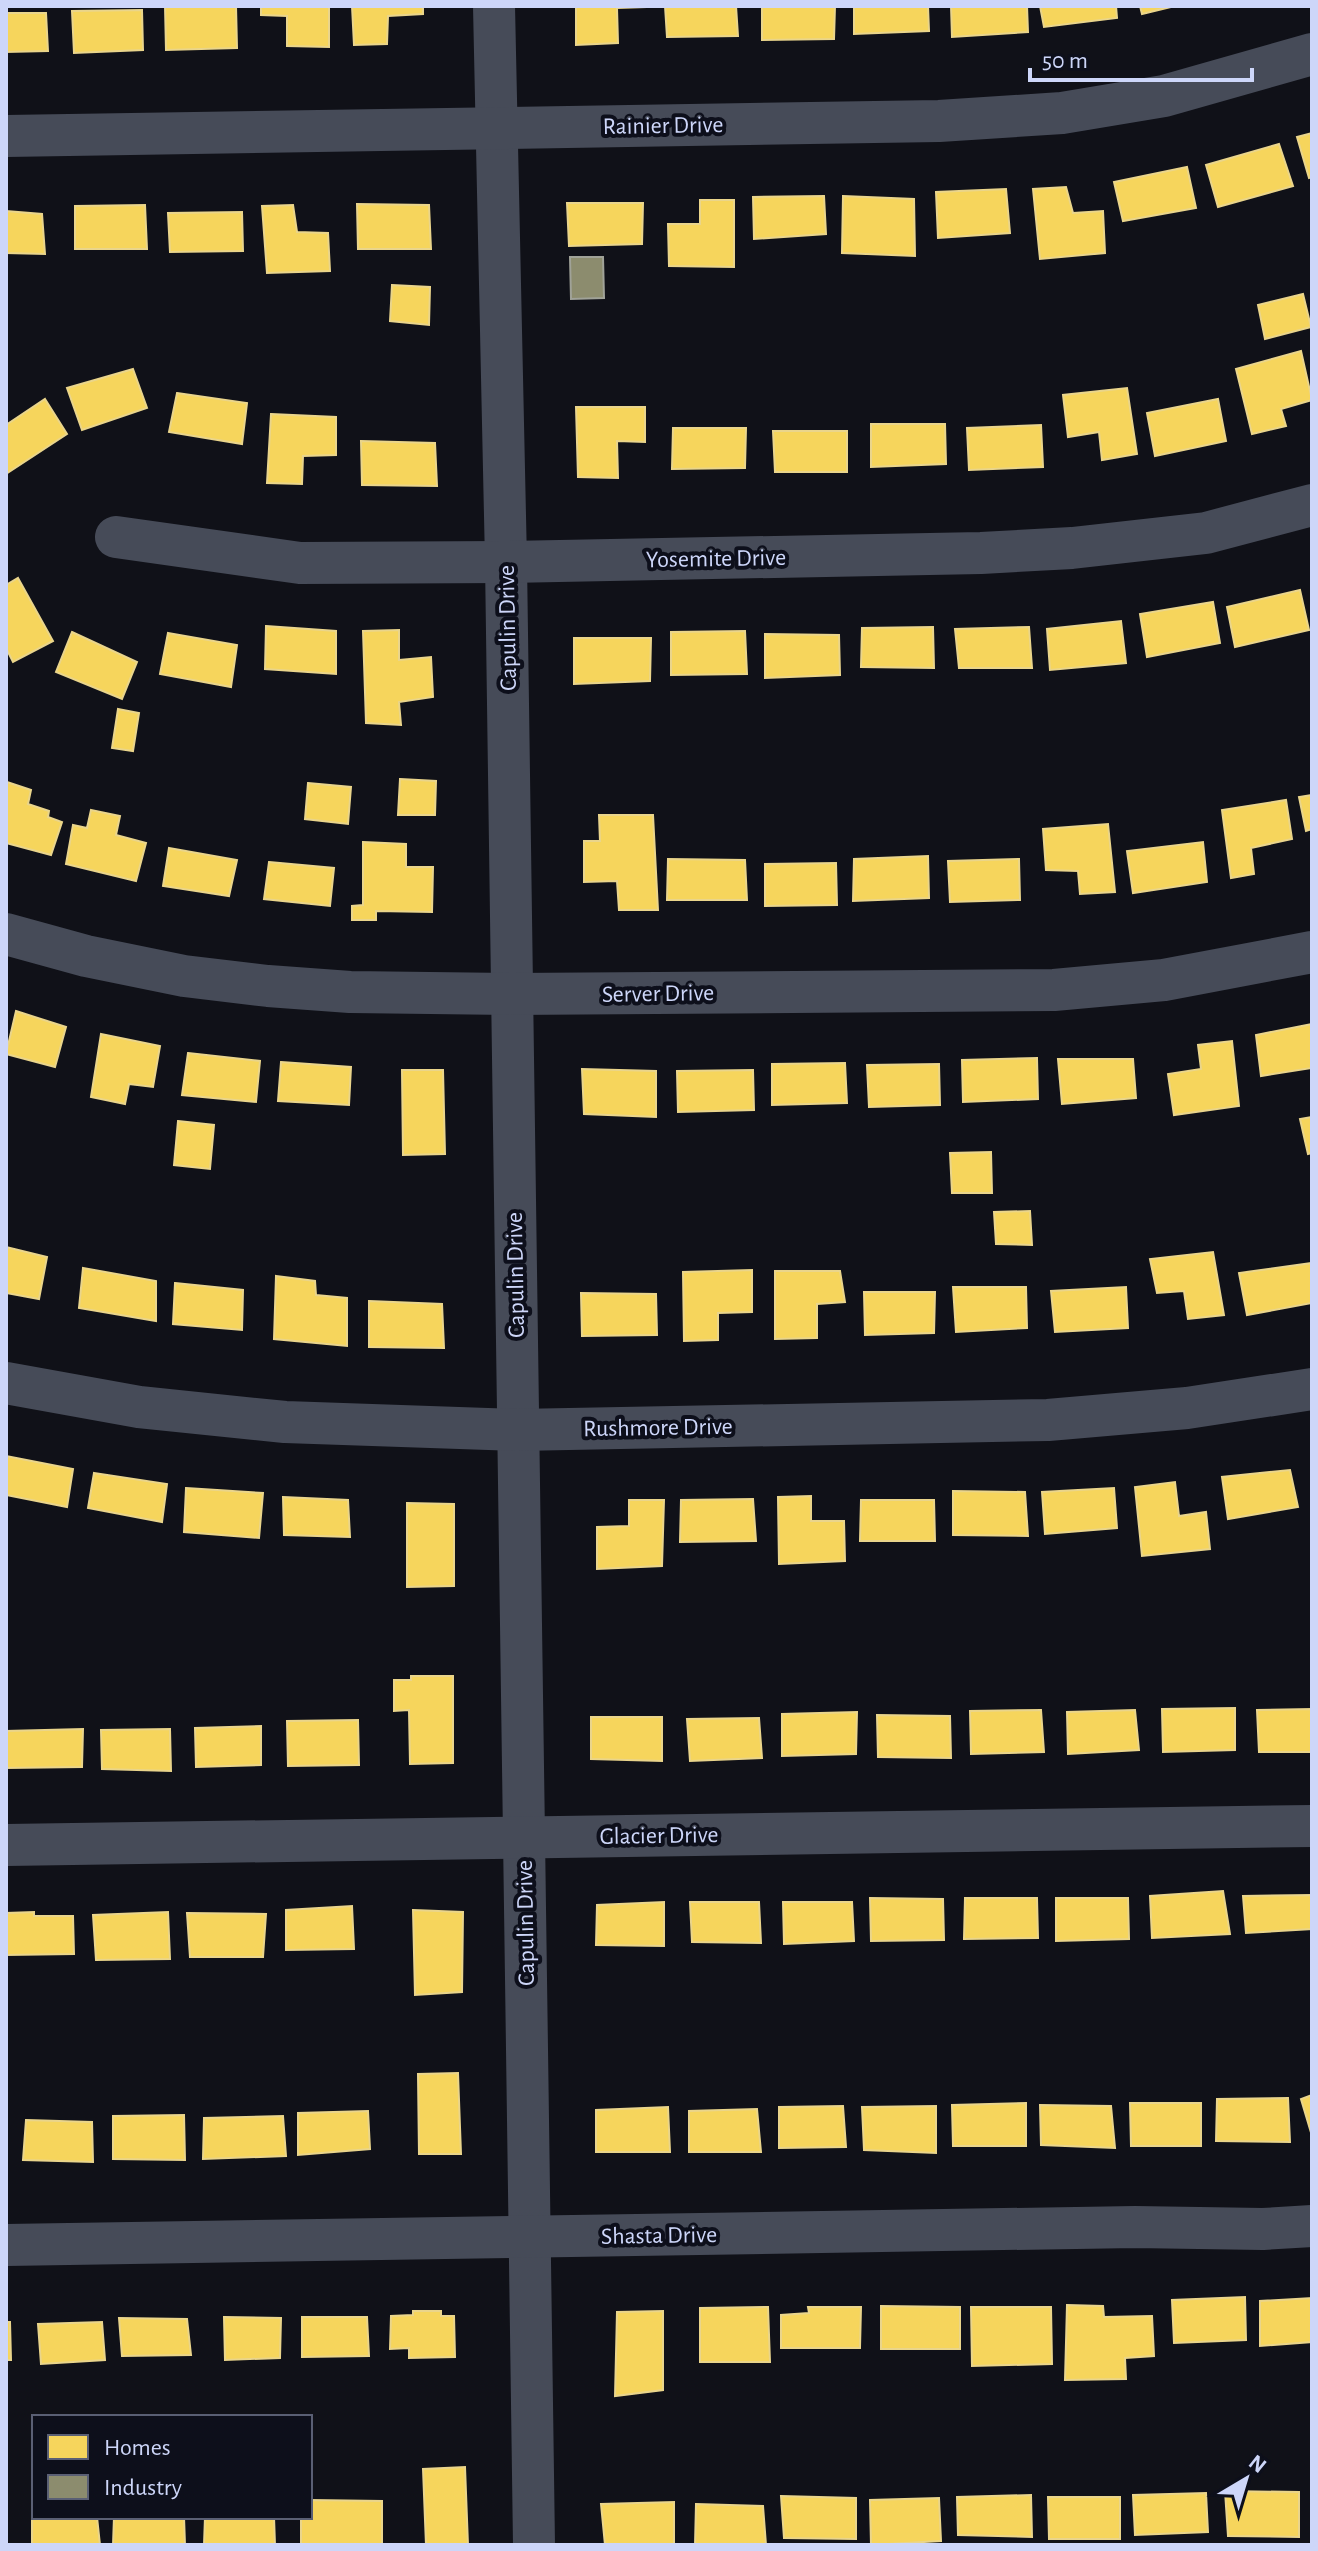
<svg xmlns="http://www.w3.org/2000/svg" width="1318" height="2551" viewBox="0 0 1318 2551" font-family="'Alegreya Sans',sans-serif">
	<rect width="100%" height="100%" fill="#101118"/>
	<g fill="#f6d55c" stroke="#ead58b" stroke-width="2">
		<path d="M165,6H236L237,48L166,50Z"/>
		<path d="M261,6H329V47L287,46V16L261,15Z"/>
		<path d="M352,6H423V14L388,16L387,44L354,45Z"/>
		<path d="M576,6H646V7L617,8L618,43L576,45Z"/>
		<path d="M665,6H736L738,36L667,37Z"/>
		<path d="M762,6H835L834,39L762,40Z"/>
		<path d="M854,6H928L929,31L854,34Z"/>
		<path d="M951,6H1027L1028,32L952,37Z"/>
		<path d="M1040,6H1116L1117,18L1044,27Z"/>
		<path d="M1140,6H1175L1142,14Z"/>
		<path d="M142,10L143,50L74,53L72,11Z"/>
		<path d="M6,13H46L48,51L6,52Z"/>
		<path d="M1312,133V177L1309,178L1297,137Z"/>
		<path d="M1279,144L1293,186L1218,207L1206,165Z"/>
		<path d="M1187,167L1196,208L1123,221L1114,182Z"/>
		<path d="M1066,187L1073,213L1103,211L1105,253L1040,259L1033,189Z"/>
		<path d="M1006,189L1010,233L938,238L936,192Z"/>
		<path d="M824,196L826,234L754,239L753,197Z"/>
		<path d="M843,196L914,199L915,256L842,253Z"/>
		<path d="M700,200H734V267L669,266L668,224H700Z"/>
		<path d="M567,203H643L642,244L569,246Z"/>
		<path d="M357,204L429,205L431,249H358Z"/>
		<path d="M145,205L147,249H75V206Z"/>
		<path d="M293,205L297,232L328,233L330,271L267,273L262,206Z"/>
		<path d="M6,211L42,214L45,254L6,253Z"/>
		<path d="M242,212L243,251L170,252L168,213Z"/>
		<path d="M392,285L430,287L429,325L390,321Z"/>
		<path d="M1303,294L1311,327L1265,339L1258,305Z"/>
		<path d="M1301,351L1312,400L1281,409L1286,426L1252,434L1236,369Z"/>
		<path d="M133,369L147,408L82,430L67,388Z"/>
		<path d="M1127,388L1137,454L1102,460L1099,432L1068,437L1063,395Z"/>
		<path d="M177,393L247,403L242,444L169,432Z"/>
		<path d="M45,399L67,434L6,474V425Z"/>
		<path d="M1218,399L1226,441L1155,456L1147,413Z"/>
		<path d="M576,407H645V442L617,441L618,478L578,477Z"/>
		<path d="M271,414L336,417V455L303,456L302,484L267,483Z"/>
		<path d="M871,424H945L946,464L871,467Z"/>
		<path d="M1041,425L1043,467L969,470L967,428Z"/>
		<path d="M673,428H746L745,468L672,469Z"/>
		<path d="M773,431H847V472H775Z"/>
		<path d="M361,441L435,443L437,486L362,485Z"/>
		<path d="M18,578L53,641L13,662L6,648V585Z"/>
		<path d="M1300,590L1309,630L1235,647L1227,607Z"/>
		<path d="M1213,602L1220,643L1147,657L1140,614Z"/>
		<path d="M1121,621L1126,663L1050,670L1047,629Z"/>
		<path d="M266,626L336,631V674L265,669Z"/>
		<path d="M933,627L934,668L861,667L862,628Z"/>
		<path d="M1029,627L1032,668H959L955,629Z"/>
		<path d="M399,630V660L431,657L433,697L399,702L401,725L366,723L363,631Z"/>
		<path d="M745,631L747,674L671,675V632Z"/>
		<path d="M72,632L137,662L122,699L56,672Z"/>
		<path d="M168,633L237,645L231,687L160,674Z"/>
		<path d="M765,634L839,635L840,675L765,678Z"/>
		<path d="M574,638H651L650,681L574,684Z"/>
		<path d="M118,709L139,713L133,751L112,748Z"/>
		<path d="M400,779L436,781L435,815H398Z"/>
		<path d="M7,782L31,790L28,804L49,811L48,817L62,822L51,855L6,843Z"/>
		<path d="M308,783L351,787L348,824L305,819Z"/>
		<path d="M1312,795V829L1306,831L1299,797Z"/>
		<path d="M1286,800L1292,839L1251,848L1254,874L1231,878L1222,810Z"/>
		<path d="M91,810L120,816L116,835L146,843L136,881L66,864L73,825L87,828Z"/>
		<path d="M599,815H653L658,910H619L617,881L584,882V841H600Z"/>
		<path d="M1108,824L1115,892L1080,894L1078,871L1046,870L1043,829Z"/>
		<path d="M363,842L406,844V867H433L432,912L376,911V920H352V906L363,905Z"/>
		<path d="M1203,842L1207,882L1133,893L1127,851Z"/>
		<path d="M169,848L237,860L229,896L163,886Z"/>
		<path d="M928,856L929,898L853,901L854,859Z"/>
		<path d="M668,859L745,860L747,900H667Z"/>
		<path d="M1019,859L1020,900L950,902L948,861Z"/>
		<path d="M269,862L334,868L330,906L264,899Z"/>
		<path d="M836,863L837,905L765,906V864Z"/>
		<path d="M16,1011L66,1027L55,1067L6,1054Z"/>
		<path d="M1312,1024V1068L1261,1076L1256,1035Z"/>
		<path d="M101,1034L160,1046L153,1087L129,1084L125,1104L91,1097Z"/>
		<path d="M1232,1041L1239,1106L1174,1115L1168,1074L1201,1069L1198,1045Z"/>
		<path d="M188,1053L260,1061L256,1102L182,1095Z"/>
		<path d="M1037,1058L1038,1099L963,1102L962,1060Z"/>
		<path d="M1058,1059H1133L1136,1098L1062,1104Z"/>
		<path d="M281,1062L351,1067L349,1105L278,1101Z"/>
		<path d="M845,1063L847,1103L772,1105V1064Z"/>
		<path d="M939,1064L940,1105L869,1107L867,1065Z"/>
		<path d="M582,1069L656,1071V1117L584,1114Z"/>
		<path d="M402,1070H443L445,1154L403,1155Z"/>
		<path d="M753,1070L754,1110L678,1112L677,1071Z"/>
		<path d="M1312,1117V1153L1308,1154L1300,1119Z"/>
		<path d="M178,1121L214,1125L210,1169L174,1165Z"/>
		<path d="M991,1152L992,1193H952L950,1153Z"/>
		<path d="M1030,1211L1032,1245L996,1244L994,1212Z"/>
		<path d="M6,1247L47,1257L39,1299L6,1293Z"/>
		<path d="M1213,1252L1224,1315L1188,1319L1184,1291L1157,1293L1150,1259Z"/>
		<path d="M1312,1263V1303L1247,1315L1239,1273Z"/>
		<path d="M83,1268L156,1281V1321L79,1308Z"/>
		<path d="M752,1270V1312L718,1313V1340L684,1341L683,1272Z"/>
		<path d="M775,1271H840L845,1302L817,1304V1338L775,1339Z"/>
		<path d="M276,1276L315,1281L316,1295L347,1298V1346L274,1339Z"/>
		<path d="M175,1283L243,1290L242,1330L173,1324Z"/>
		<path d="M953,1287H1026L1027,1328L956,1332Z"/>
		<path d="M1126,1287L1128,1328L1055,1332L1051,1291Z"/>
		<path d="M864,1292H935L934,1333L865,1335Z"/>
		<path d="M581,1293L656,1294L657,1335L582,1336Z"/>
		<path d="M369,1301L442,1304L444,1348L369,1347Z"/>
		<path d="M6,1456L73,1469L67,1507L6,1495Z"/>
		<path d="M1290,1470L1298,1507L1228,1519L1222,1477Z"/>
		<path d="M94,1473L167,1484L162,1522L88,1508Z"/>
		<path d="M1175,1482L1179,1516L1206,1512L1210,1549L1142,1556L1135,1487Z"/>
		<path d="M186,1488L263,1493L259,1538L184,1532Z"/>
		<path d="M1114,1488L1117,1528L1045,1534L1042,1492Z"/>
		<path d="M953,1491L1025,1492L1028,1536L953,1535Z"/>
		<path d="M811,1496V1521H844L845,1561L779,1564L778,1497Z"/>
		<path d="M283,1497L348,1500L350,1537L284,1535Z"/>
		<path d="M753,1499L756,1541L680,1542L681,1500Z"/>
		<path d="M629,1500H664L662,1566L597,1569V1527L629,1526Z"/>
		<path d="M861,1500H934L935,1541H860Z"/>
		<path d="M407,1503L454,1504V1586L407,1587Z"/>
		<path d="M411,1676H453V1763L410,1764L409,1710L394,1711V1680H411Z"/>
		<path d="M1235,1708V1750L1163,1752L1162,1709Z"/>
		<path d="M1312,1709V1752H1259L1257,1710Z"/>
		<path d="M1041,1710L1044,1752L971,1754L970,1711Z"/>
		<path d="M1135,1710L1139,1750L1068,1754L1067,1712Z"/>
		<path d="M857,1712L856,1754L782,1756V1714Z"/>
		<path d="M877,1715L950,1716L951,1758L878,1757Z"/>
		<path d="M591,1717H662V1761L591,1759Z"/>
		<path d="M759,1718L762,1758L690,1761L687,1719Z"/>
		<path d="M358,1720L359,1765L288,1766L287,1721Z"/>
		<path d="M261,1726V1765L196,1767L195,1728Z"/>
		<path d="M83,1729L82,1767L6,1768V1731Z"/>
		<path d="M170,1729L171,1771L102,1769L101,1730Z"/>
		<path d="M1223,1891L1230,1934L1152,1938L1150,1896Z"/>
		<path d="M1312,1895V1929L1246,1933L1243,1896Z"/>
		<path d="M870,1898L943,1899L944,1940L871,1941Z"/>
		<path d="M965,1898H1037L1038,1938L964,1939Z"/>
		<path d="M1056,1898H1128L1129,1939L1056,1941Z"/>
		<path d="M664,1902V1946L596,1945L597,1905Z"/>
		<path d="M690,1902H759L761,1943L692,1942Z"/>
		<path d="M783,1902H852L854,1941L784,1944Z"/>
		<path d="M352,1906L354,1949L286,1950V1910Z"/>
		<path d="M413,1910L463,1912L462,1992L415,1995Z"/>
		<path d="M34,1912V1916H73L74,1954L6,1955V1913Z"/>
		<path d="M168,1912L170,1959L96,1960L93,1915Z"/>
		<path d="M187,1913L266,1914L263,1957H190Z"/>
		<path d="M458,2073L461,2154H419L418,2074Z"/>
		<path d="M1312,2095V2136L1301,2099Z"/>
		<path d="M1288,2098L1290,2142L1216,2141L1217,2099Z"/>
		<path d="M1026,2103V2146H953L952,2105Z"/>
		<path d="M1130,2103H1201V2146H1131Z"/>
		<path d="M1040,2105L1111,2106L1115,2148L1041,2145Z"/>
		<path d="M843,2106L846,2147L779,2148V2107Z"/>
		<path d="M936,2106V2153L864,2150L862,2107Z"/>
		<path d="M668,2107L670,2152H596V2110Z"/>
		<path d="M757,2109L761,2152H689V2111Z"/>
		<path d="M368,2111L370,2149L298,2155V2113Z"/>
		<path d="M184,2115L185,2160L113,2159V2116Z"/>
		<path d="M283,2116L286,2156L203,2159L204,2118Z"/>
		<path d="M26,2120L92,2122L93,2162L23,2160Z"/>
		<path d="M1245,2297L1246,2340L1174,2343L1172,2300Z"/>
		<path d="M1312,2298V2342L1260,2346V2301Z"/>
		<path d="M1067,2305L1103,2306L1104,2317L1152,2316L1154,2356L1125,2358L1126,2379L1065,2380Z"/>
		<path d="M881,2306L960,2307V2349H881Z"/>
		<path d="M768,2307L770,2362H700V2308Z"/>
		<path d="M808,2307H861L860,2348H781V2315L809,2313Z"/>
		<path d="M971,2307H1051L1052,2364L972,2366Z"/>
		<path d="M413,2311H441V2316H454L455,2357L409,2358V2348L390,2349L391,2316L413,2315Z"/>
		<path d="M663,2311V2390L615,2396L617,2312Z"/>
		<path d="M224,2317L281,2318L280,2358L225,2360Z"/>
		<path d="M302,2317H367L369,2356L302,2357Z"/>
		<path d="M119,2318L187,2319L191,2355L122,2356Z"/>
		<path d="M6,2322H10L11,2360H6Z"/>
		<path d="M102,2322L105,2360L41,2364L38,2324Z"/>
		<path d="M465,2467L468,2545H426L423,2469Z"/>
		<path d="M1225,2491L1299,2492V2537L1228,2536Z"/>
		<path d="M1206,2493L1208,2532L1135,2535L1133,2495Z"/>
		<path d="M1031,2495L1032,2537L958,2535L957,2497Z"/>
		<path d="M781,2496L856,2498V2539L784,2538Z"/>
		<path d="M1048,2497H1120V2539H1049Z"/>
		<path d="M939,2498L941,2541L871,2545L870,2500Z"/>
		<path d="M310,2500L382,2501V2545H301V2517H310Z"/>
		<path d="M674,2502V2544L605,2545L601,2504Z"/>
		<path d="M696,2504L763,2506L766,2545H695Z"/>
		<path d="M32,2515L34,2517H97L100,2545H32Z"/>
		<path d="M114,2517H184L185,2545H113Z"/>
		<path d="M205,2517H274L275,2545H204Z"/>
	</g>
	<path fill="#8c8c6e" stroke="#a0a298" stroke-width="2" d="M570,257H603L604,298L571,299Z"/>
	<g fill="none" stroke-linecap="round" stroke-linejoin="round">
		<g stroke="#464b58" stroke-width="42">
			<path d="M494,6L506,562L534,2545"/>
			<path d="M6,136L939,121L1062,113L1164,96L1312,54"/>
			<path d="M116,537L300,563L506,562L981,553L1072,548L1206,533L1312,505"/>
			<path d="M6,934L86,956L184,976L268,986L350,992L511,994L1054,990L1164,980L1312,952"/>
			<path d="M6,1383L139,1407L285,1422L517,1430L1048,1420L1187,1408L1312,1389"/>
			<path d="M6,1845L1312,1826"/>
			<path d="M6,2245L1135,2227L1263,2229L1312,2226"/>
		</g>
	</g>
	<g text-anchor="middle" stroke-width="8" stroke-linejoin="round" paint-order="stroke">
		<g font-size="24" fill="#cdd6f9" stroke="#0d0f1b">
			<text transform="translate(663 125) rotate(-1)" y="8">Rainier Drive</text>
			<text transform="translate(716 558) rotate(-1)" y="8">Yosemite Drive</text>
			<text transform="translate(507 628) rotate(-91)" y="8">Capulin Drive</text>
			<text transform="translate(658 993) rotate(-1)" y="8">Server Drive</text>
			<text transform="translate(515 1275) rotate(-91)" y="8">Capulin Drive</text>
			<text transform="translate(658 1427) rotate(-1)" y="8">Rushmore Drive</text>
			<text transform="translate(659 1835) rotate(-1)" y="8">Glacier Drive</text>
			<text transform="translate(525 1923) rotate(-91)" y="8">Capulin Drive</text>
			<text transform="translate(659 2235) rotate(-1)" y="8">Shasta Drive</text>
		</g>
	</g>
	<rect width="1318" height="2551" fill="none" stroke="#cdd6f9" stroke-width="16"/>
	<rect x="32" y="2415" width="280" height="104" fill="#0d0f1b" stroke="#5a5f74" stroke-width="2"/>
	<rect x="48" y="2435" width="40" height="24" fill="#f6d55c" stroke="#5a5f74" stroke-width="2"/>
	<text x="104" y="2455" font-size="24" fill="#cdd6f9">Homes</text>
	<rect x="48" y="2475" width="40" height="24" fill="#8c8c6e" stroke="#5a5f74" stroke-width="2"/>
	<text x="104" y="2495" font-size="24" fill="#cdd6f9">Industry</text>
	<g transform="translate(1246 2479) rotate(38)" stroke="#0d0f1b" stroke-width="6" paint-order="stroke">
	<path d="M0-6L14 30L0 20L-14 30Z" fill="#cdd6f9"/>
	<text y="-12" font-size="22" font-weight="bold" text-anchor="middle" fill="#cdd6f9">N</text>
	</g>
	<path d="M1030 68v12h222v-12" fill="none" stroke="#cdd6f9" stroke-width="4"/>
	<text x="1042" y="68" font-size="24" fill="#cdd6f9" stroke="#0d0f1b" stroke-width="6" paint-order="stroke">50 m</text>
</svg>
